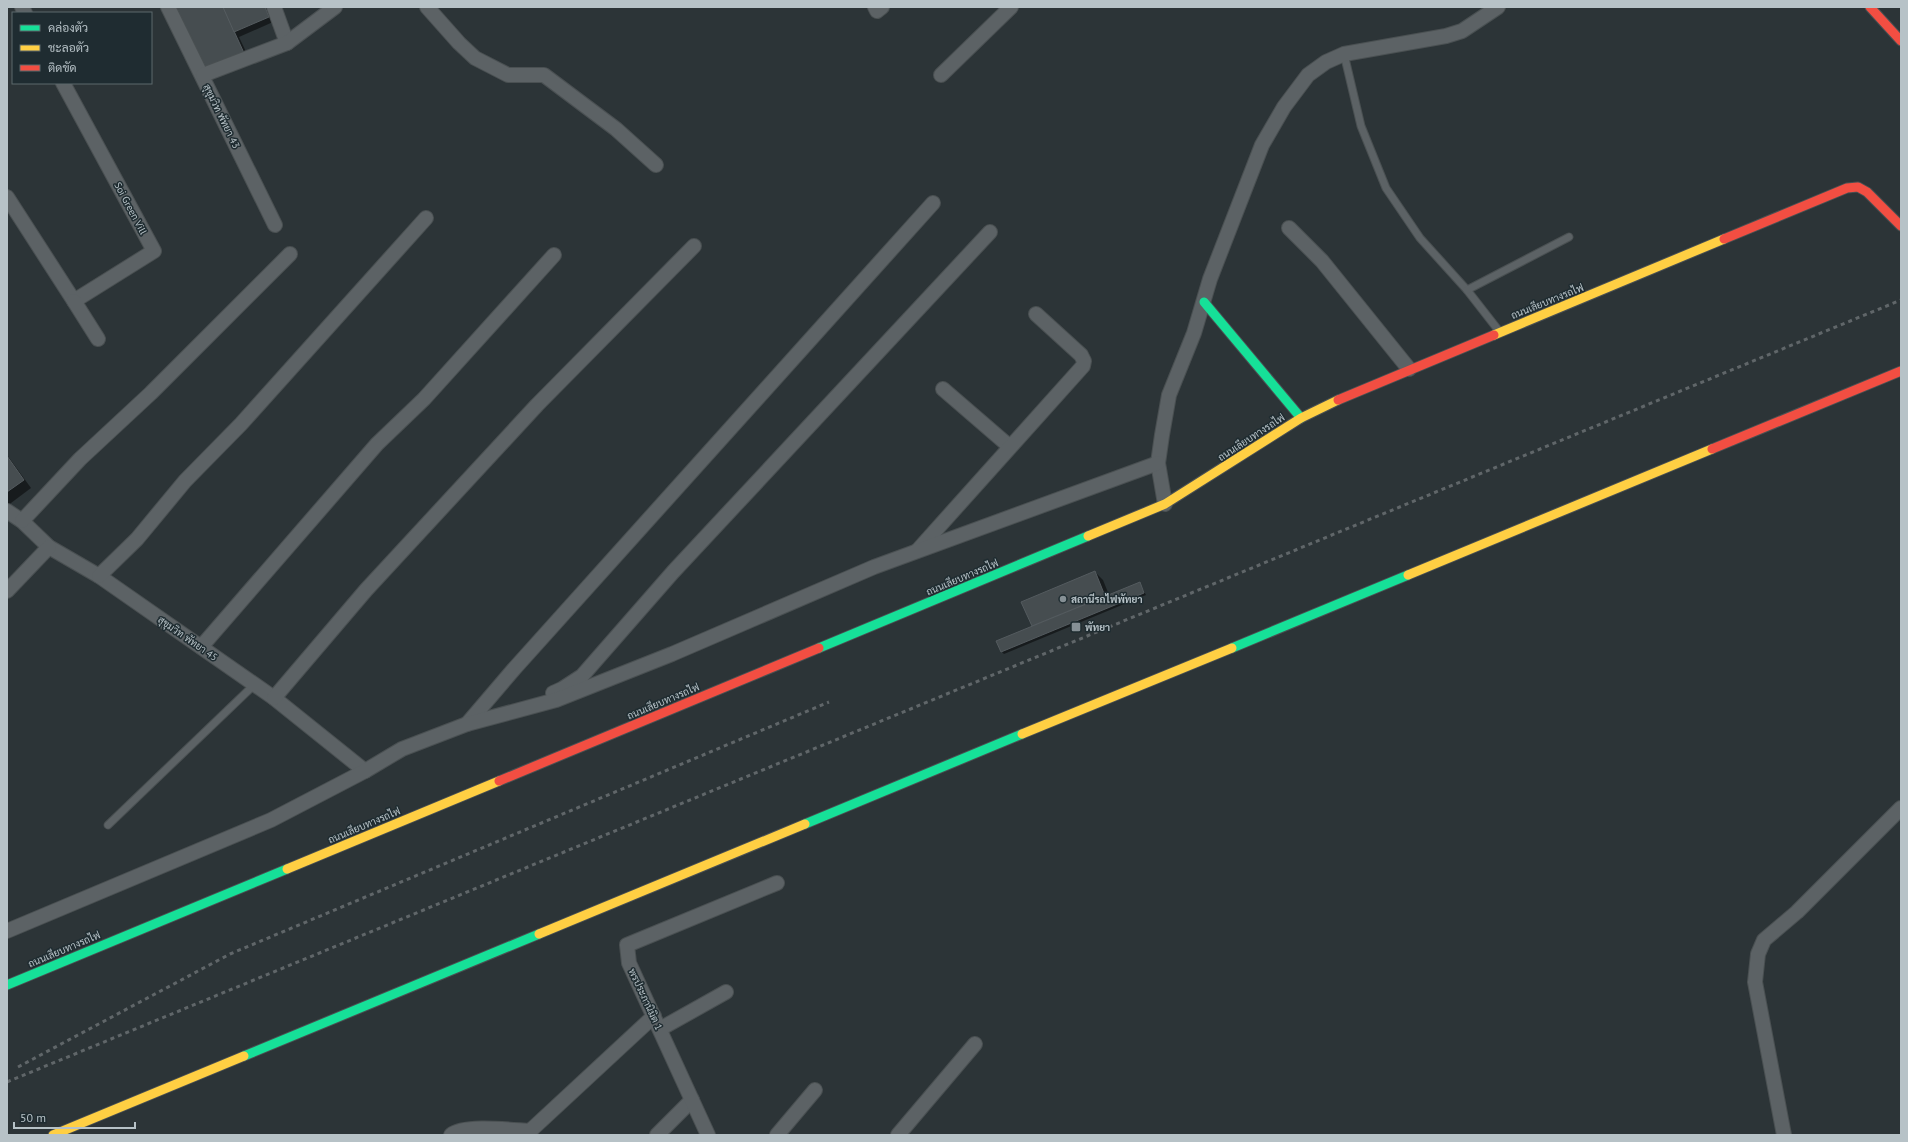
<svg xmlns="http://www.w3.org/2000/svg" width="1908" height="1142" viewBox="0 0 1908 1142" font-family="'PT Sans',Sarabun,sans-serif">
	<rect width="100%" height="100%" fill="#2c3437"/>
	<g fill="#0007">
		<path d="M176,7H268L273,22L239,37L249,58Z"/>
		<path d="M7,455L31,488L7,506Z"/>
		<path d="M1095,572L1103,580L1109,595L1139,583L1146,595L1004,654L1001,651L1033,627L1022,602Z"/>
	</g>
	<g fill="#464d50" stroke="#545b5f">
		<path d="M175,7H223L244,53L205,68Z"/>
		<path d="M223,7H265L269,17L234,32Z"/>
		<path d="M7,456L24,480L7,492Z"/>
		<path d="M1095,571L1105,596L1032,626L1021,602Z"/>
		<path d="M1140,582L1144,593L1001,652L996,641Z"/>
	</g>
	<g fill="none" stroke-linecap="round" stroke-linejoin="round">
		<defs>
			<g id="lane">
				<path d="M1344,54L1361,126L1386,188L1420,238L1467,290L1499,331"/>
				<path d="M1467,290L1569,237"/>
				<path d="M108,825L255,684"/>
			</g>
			<g id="street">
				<path d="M22,7L25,13"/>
				<path d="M168,7L275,225"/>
				<path d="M274,7L287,43"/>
				<path d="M427,7L459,43L475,58L508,75H544L616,129L656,165"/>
				<path d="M875,7L877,11L882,7"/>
				<path d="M203,75L287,43L335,7"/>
				<path d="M941,75L1011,7"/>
				<path d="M7,197L74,301L154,251L63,83"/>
				<path d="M1289,228L1322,261L1409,369"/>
				<path d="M74,301L98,339"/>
				<path d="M943,389L1009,446"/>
				<path d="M1165,504L1158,463L1162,435L1169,395L1194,333L1210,279L1262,145L1284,107L1308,75L1326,62L1344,54L1446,36L1462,31L1498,7"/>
				<path d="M7,511L22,521L49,547L99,576L274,698L365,771"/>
				<path d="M22,521L80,459L151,393L290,254"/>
				<path d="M918,550L1083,366L1084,361L1081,355L1036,314"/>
				<path d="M99,576L137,539L185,481L241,424L426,218"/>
				<path d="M7,591L49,547"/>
				<path d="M201,647L377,444L424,399L554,255"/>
				<path d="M553,693L562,689L582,676L673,572L990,232"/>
				<path d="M274,698L366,590L537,405L694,246"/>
				<path d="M467,724L514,669L933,203"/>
				<path d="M7,931L271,820L365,771L402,749L467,724L556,700L672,654L874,567L1158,463"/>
				<path d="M660,1029L726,992"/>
				<path d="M451,1135C464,1124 512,1130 530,1131L654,1016"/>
				<path d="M657,1135L692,1100"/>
				<path d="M708,1135L629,963L627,945L777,883"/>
				<path d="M777,1135L815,1090"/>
				<path d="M898,1135L975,1044"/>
				<path d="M1784,1135L1755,982L1758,954L1764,940L1797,912L1901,808"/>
			</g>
			<g id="fast">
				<path d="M1204,302L1301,418"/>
				<path d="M819,648L1088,536"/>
				<path d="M1232,648L1408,575"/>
				<path d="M805,824L1022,734"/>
				<path d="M7,985L287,869"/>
				<path d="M244,1056L539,934"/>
			</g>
			<g id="slow">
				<path d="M1494,335L1724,239"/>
				<path d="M1088,536L1165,504L1301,418L1338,400"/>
				<path d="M1408,575L1712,449"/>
				<path d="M1022,734L1232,648"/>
				<path d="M287,869L499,781"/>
				<path d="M539,934L805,824"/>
				<path d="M53,1135L244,1056"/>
			</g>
			<g id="jam">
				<path d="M1870,7L1901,41"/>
				<path d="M1724,239L1847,188L1858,187L1867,192L1901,226"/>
				<path d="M1338,400L1494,335"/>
				<path d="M1712,449L1901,371"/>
				<path d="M499,781L819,648"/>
			</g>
		</defs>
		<use href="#lane" stroke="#4a5052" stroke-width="9"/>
		<use href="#street" stroke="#4a5052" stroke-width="16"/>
		<use href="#fast" stroke="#4a5052" stroke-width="11"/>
		<use href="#slow" stroke="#4a5052" stroke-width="11"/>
		<use href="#jam" stroke="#4a5052" stroke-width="11"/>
		<use href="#lane" stroke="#5c6265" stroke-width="7"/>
		<use href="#street" stroke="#5c6265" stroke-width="14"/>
		<use href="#fast" stroke="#16e098" stroke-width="9"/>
		<use href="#slow" stroke="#ffcf43" stroke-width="9"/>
		<use href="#jam" stroke="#f24e42" stroke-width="9"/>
		<g stroke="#606669" stroke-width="3" stroke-dasharray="4 4" stroke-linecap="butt">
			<path d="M18,1067L230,954L829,702"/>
			<path d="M7,1082L1901,300"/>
		</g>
	</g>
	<g fill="#869095" stroke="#1f2c31" stroke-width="1.5">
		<circle cx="1063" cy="599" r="4"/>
		<rect x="1071" y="622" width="10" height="10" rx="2"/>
	</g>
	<g text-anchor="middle" stroke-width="3" stroke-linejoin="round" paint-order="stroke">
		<g font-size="10" fill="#b7c2c7" stroke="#1f2c31">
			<text transform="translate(222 116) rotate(64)" y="4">สุขุมวิท พัทยา 43</text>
			<text transform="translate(131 208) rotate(62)" y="4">Soi Green Vill</text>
			<text transform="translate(1547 301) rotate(-22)" y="4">ถนนเลียบทางรถไฟ</text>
			<text transform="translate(1251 437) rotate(-33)" y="4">ถนนเลียบทางรถไฟ</text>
			<text transform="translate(962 577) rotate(-23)" y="4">ถนนเลียบทางรถไฟ</text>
			<text transform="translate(188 638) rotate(35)" y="4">สุขุมวิท พัทยา 45</text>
			<text transform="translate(663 701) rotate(-23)" y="4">ถนนเลียบทางรถไฟ</text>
			<text transform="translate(364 825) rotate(-23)" y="4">ถนนเลียบทางรถไฟ</text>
			<text transform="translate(64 949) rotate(-23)" y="4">ถนนเลียบทางรถไฟ</text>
			<text transform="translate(646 999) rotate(65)" y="4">พรประภานิมิต 1</text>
		</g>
		<g font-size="10" font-weight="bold" fill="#b7c2c7" stroke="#1f2c31" text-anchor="start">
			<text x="1071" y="603">สถานีรถไฟพัทยา</text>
			<text x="1085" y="631">พัทยา</text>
		</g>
	</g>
	<rect width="1908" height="1142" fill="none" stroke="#b7c2c7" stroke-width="16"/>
	<rect x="12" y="12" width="140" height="72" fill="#1f2c31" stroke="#5c686d"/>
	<rect x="20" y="25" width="20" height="6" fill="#16e098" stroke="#5c686d"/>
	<text x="48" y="32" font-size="12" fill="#b7c2c7">คล่องตัว</text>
	<rect x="20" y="45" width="20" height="6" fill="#ffcf43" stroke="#5c686d"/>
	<text x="48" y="52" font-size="12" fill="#b7c2c7">ชะลอตัว</text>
	<rect x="20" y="65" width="20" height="6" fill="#f24e42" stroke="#5c686d"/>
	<text x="48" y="72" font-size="12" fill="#b7c2c7">ติดขัด</text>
	<path d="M14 1122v6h121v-6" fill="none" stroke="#b7c2c7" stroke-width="2"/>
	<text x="20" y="1122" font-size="12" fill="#b7c2c7" stroke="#1f2c31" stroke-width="3" paint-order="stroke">50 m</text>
</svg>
